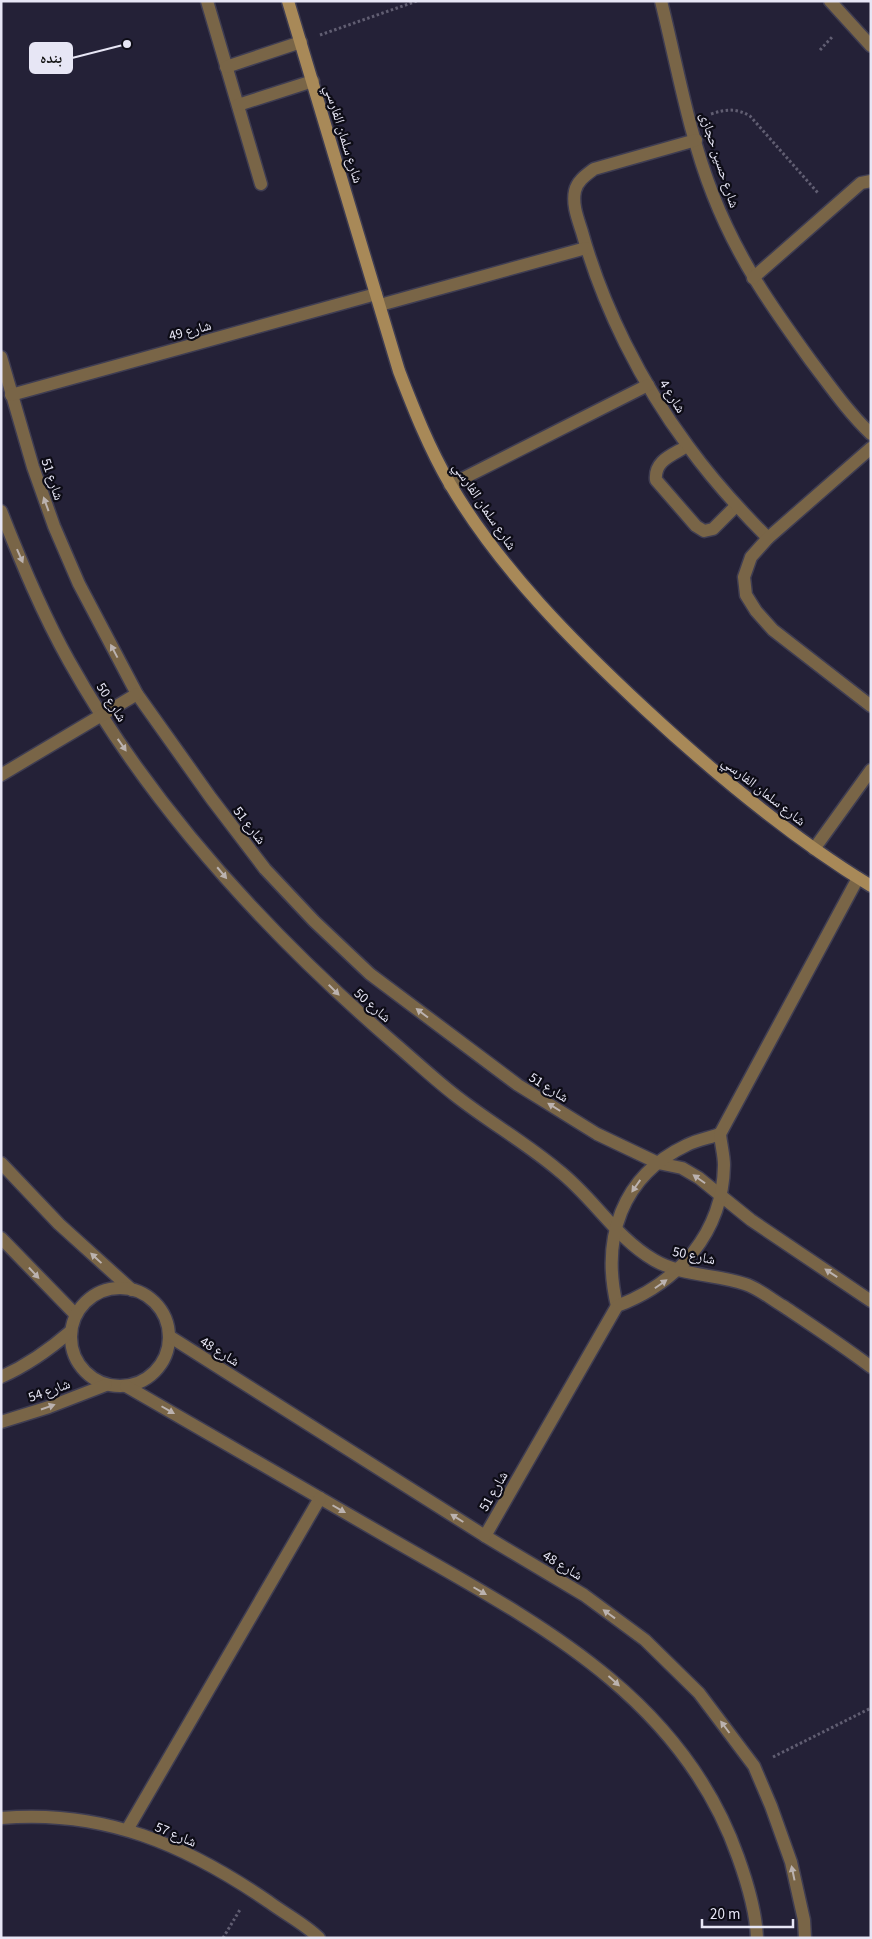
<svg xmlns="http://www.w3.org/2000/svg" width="872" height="1939" viewBox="0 0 872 1939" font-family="'Source Sans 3','Noto Naskh Arabic',sans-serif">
	<rect width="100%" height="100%" fill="#242137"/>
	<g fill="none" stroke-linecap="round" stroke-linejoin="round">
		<defs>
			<g id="lane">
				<path d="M207,1L261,184"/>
				<path d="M226,67L301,42"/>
				<path d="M238,105L313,81"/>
				<path d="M687,446C673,455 654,460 656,480L696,526L704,531L713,529L736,506"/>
			</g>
			<g id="street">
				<path d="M661,1C677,65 689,135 713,195C738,259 771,306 811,361C830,386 848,412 871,434"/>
				<path d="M830,1L871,46"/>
				<path d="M696,140L594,169C586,175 577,181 575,191C572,205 578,219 582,232C603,307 641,383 688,446C712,479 739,509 768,538"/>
				<path d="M753,278L861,183L871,181"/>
				<path d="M380,305L586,248"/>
				<path d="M1,357L33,467L54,526L79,584L137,694L211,798L265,869L314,921L370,974L518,1085L597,1134L658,1163L682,1168L699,1178L751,1220L871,1301"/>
				<path d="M11,395L376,294"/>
				<path d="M871,448L768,538L751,557L744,577L746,595L756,611L773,630L871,706"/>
				<path d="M450,485L648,385"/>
				<path d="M1,511C21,562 42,613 69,661C150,806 268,934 394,1043C414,1060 434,1079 456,1096C489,1122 526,1143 558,1170C593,1197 615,1237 654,1260C681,1276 716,1274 745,1284C758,1288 771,1299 783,1306C813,1326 842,1345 871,1367"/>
				<path d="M1,775L137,694"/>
				<path d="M814,849L871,770"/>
				<path d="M1,1163L59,1224L132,1290"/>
				<path d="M1,1238L76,1315"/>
				<circle cx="120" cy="1337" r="49"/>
				<path d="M617,1306C601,1239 621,1176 687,1145C697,1140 709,1138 720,1134"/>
				<path d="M169,1336L485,1536L584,1595L645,1640L699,1693L754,1766L771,1806L791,1862L804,1920L805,1938"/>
				<path d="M1,1377C28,1365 49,1350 71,1331"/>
				<path d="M126,1386C212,1435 298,1485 384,1535C526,1617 680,1691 738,1857C747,1882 756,1911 757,1938"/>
				<path d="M1,1422L49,1407L106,1385"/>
				<path d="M485,1536L617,1306C678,1283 723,1233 724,1165C724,1155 721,1145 720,1134L858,878"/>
				<path d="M1,1818C104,1809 186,1845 269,1902C285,1914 305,1924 319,1938"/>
				<path d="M127,1830L320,1498"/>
			</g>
			<path id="secondary" d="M288,1L399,371C414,410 429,448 450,484C500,569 573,642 645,709C715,774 789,836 871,886"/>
		</defs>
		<use href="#lane" stroke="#3f3d52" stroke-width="15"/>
		<use href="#street" stroke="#3f3d52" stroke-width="15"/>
		<use href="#secondary" stroke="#3f3d52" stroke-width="15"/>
		<g stroke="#615e72" stroke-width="3" stroke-dasharray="2.5 2.5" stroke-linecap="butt">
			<path d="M320,35L417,1"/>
			<path d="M820,50L833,36"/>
			<path d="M711,114C726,109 736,108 750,116L818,193"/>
			<path d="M773,1757L871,1708"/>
			<path d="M223,1938L241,1908"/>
		</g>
		<use href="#lane" stroke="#796547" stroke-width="12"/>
		<use href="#street" stroke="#796547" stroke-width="12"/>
		<use href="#secondary" stroke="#a88958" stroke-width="12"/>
	</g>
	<defs><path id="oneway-solid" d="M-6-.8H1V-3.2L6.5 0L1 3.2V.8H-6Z" transform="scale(1.25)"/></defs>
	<g fill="#bbb2af">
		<use href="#oneway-solid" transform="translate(46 504) rotate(-110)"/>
		<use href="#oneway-solid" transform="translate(20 556) rotate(66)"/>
		<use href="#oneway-solid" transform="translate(114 651) rotate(-118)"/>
		<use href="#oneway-solid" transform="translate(122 745) rotate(55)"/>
		<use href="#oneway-solid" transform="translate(222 873) rotate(50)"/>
		<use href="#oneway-solid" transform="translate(334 990) rotate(45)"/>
		<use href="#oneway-solid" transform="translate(422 1013) rotate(-143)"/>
		<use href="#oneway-solid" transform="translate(554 1107) rotate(-148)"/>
		<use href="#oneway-solid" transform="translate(699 1179) rotate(-145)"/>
		<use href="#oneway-solid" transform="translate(636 1186) rotate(125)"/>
		<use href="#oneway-solid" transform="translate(96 1258) rotate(-137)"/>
		<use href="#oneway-solid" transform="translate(34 1273) rotate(47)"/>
		<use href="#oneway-solid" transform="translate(831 1273) rotate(-147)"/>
		<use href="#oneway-solid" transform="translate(661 1284) rotate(-35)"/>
		<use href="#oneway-solid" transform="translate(48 1407) rotate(-19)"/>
		<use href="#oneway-solid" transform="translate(168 1410) rotate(30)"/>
		<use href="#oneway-solid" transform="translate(339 1509) rotate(30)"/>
		<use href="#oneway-solid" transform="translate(457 1518) rotate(-148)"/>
		<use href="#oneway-solid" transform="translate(480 1591) rotate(30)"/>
		<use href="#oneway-solid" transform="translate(609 1614) rotate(-144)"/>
		<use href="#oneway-solid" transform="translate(614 1681) rotate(42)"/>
		<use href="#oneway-solid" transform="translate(725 1727) rotate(-127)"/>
		<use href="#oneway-solid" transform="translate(793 1873) rotate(-102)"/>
	</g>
	<g text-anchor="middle" stroke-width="4.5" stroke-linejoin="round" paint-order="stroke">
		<g font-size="14" fill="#e7e6f5" stroke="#0d0c16">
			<text transform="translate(344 134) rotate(73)" y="5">شارع سلمان الفارسي</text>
			<text transform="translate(720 160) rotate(72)" y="5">شارع حسين حجازى</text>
			<text transform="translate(190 330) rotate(-15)" y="5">شارع 49</text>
			<text transform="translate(673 396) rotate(58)" y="5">شارع 4</text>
			<text transform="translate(53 479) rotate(71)" y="5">شارع 51</text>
			<text transform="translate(485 506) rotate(56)" y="5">شارع سلمان الفارسي</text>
			<text transform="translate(112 702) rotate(57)" y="5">شارع 50</text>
			<text transform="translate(764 791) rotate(38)" y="5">شارع سلمان الفارسي</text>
			<text transform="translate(250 825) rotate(52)" y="5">شارع 51</text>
			<text transform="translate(373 1005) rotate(41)" y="5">شارع 50</text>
			<text transform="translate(549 1087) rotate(32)" y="5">شارع 51</text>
			<text transform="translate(694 1255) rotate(12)" y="5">شارع 50</text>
			<text transform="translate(220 1351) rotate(32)" y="5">شارع 48</text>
			<text transform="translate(49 1390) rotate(-20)" y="5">شارع 54</text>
			<text transform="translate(493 1491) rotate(-60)" y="5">شارع 51</text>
			<text transform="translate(563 1565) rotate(31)" y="5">شارع 48</text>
			<text transform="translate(176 1834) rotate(23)" y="5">شارع 57</text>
		</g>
	</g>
	<path fill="none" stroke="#e7e6f5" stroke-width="2" d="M127 44L72 58"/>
	<circle fill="#e7e6f5" stroke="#0d0c16" stroke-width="2" cx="127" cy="44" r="5"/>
	<rect fill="#e7e6f5" stroke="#e7e6f5" stroke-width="2" x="30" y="43" width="42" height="30" rx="5"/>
	<g font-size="15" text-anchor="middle" font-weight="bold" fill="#111">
		<text x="51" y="63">بنده</text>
	</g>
	<rect width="872" height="1939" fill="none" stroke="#e7e6f5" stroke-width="5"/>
	<path d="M702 1919v8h91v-8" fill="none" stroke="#e7e6f5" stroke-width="2.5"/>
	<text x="710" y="1919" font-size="15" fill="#e7e6f5" stroke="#0d0c16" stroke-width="4" paint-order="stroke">20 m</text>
</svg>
